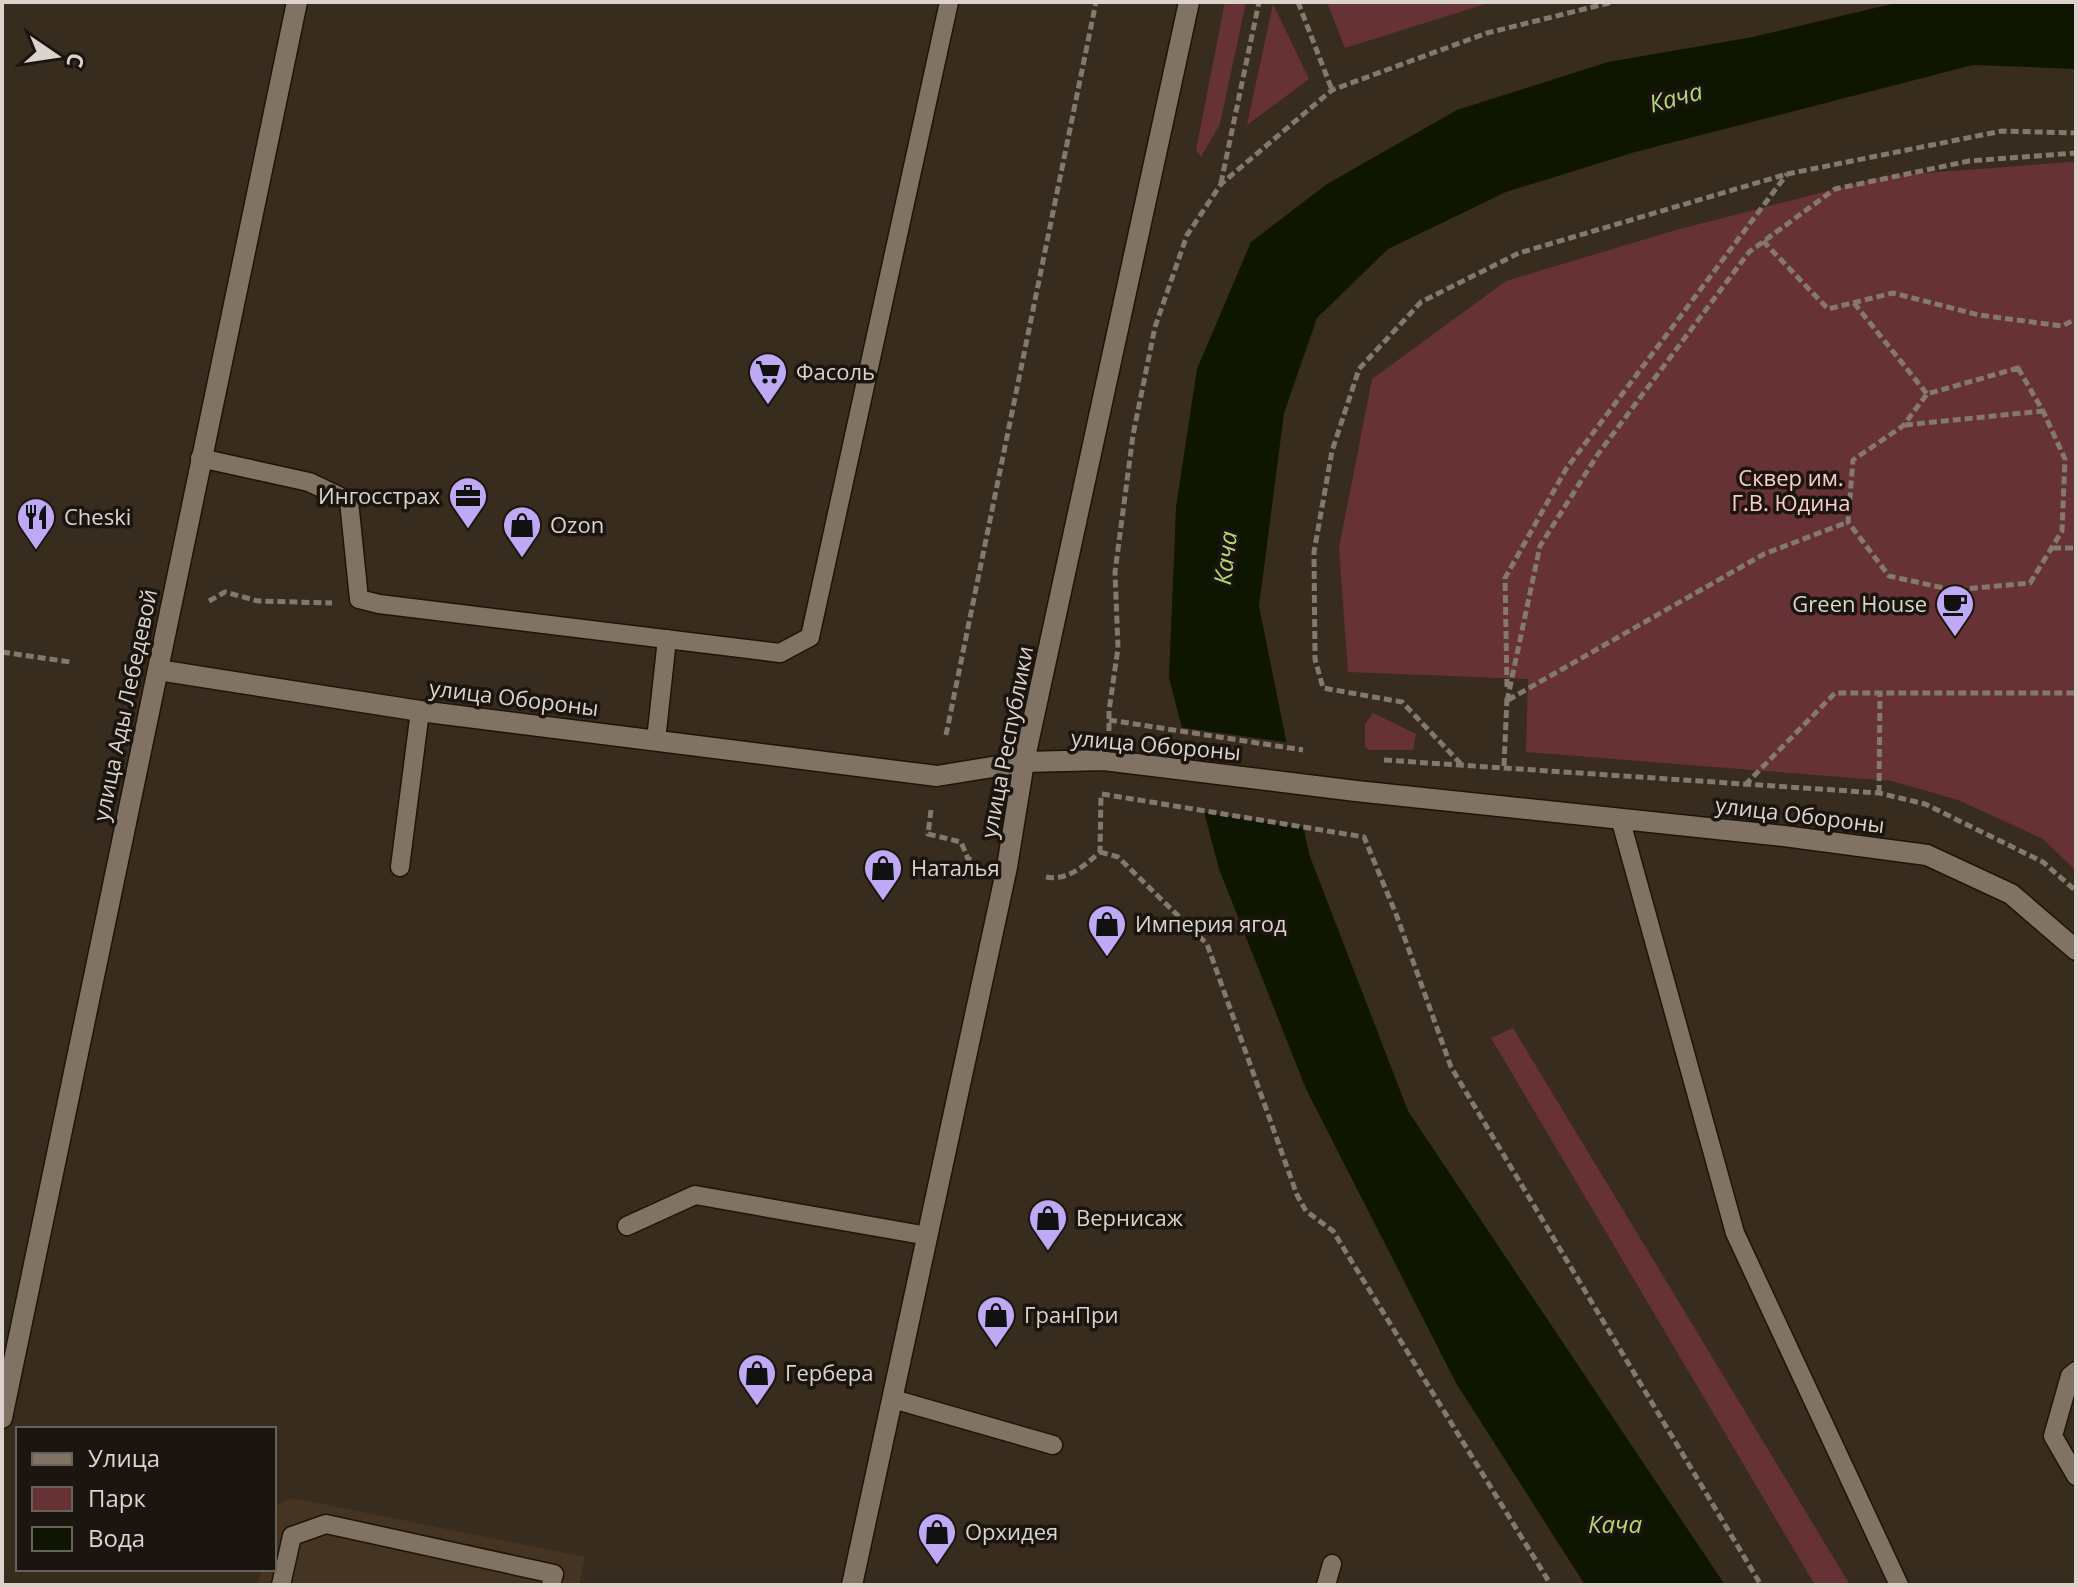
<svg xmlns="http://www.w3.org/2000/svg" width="2078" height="1587" viewBox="0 0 2078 1587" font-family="'Open Sans',sans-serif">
	<rect width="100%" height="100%" fill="#382c1e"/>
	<path fill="#443421" d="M293,1498L585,1557L579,1585H258L262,1569H274V1519L278,1504Z"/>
	<g fill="#673235">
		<path d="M1225,2H1246L1220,124L1201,157L1196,150Z"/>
		<path d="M1327,2H1492L1345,48Z"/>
		<path d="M1273,4L1309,79L1247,125Z"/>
		<path d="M2070,162L2076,163V871L2043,839L1958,800L1892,781L1526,752L1528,679L1348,672L1339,548L1372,379L1506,281L1676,230L1886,176Z"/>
		<path d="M1373,713L1416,734L1413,750H1370L1365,747V724Z"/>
		<path d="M1513,1028L1850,1585H1815L1491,1038Z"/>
	</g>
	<path fill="#0e1601" d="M1900,2H2076V69L1973,65L1635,152L1506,192L1388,249L1317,318L1284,413L1259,606L1309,854L1408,1111L1725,1585H1585L1456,1383L1306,1089L1219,869L1169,678L1176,507L1197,369L1251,242L1327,184L1457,110L1608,62L1753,37Z"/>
	<path fill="#382c1e" d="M1178,727L1291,743L1308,828L1200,812Z"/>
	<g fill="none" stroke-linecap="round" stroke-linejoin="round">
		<defs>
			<g id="service">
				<path d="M200,458L309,482L349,501L359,599L379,604L780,653L810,637L949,2"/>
				<path d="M656,740L667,639"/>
				<path d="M1620,818L1735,1233L1899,1585"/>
				<path d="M400,867L420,711"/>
				<path d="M627,1226L695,1195L928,1236"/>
				<path d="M2076,1371L2070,1376L2053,1436L2076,1476"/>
				<path d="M893,1399L1053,1445"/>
				<path d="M281,1585L292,1536L326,1524L554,1574L551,1585"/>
				<path d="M1326,1585L1332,1564"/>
			</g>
			<path id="tertiary" d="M852,1585L1007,867L1024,762"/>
			<g id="secondary">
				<path d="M158,670L420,711L937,776L1024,762L1104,760L1356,791L1784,836L1927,855L2011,894L2076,950"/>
				<path d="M1024,762L1189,2"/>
				<path d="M2,1418L297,2"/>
			</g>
		</defs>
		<use href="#service" stroke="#1f1407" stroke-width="21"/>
		<use href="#tertiary" stroke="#1f1407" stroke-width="23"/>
		<use href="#secondary" stroke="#1f1407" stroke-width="23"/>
		<g stroke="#83796e" stroke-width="5" stroke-dasharray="8 4" stroke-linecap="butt">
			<path d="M1298,2L1332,90"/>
			<path d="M1221,183L1259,2"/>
			<path d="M1763,241L1828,309L1893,293L1979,315L2062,326L2076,319"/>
			<path d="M1854,303L1927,394"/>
			<path d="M2018,368L2043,411L2065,459L2062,531L2030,583L1953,590L1889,576L1848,522L1853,460L1903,426L1927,394Z"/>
			<path d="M1905,425L2043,411"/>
			<path d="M2053,548H2076"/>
			<path d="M209,601L225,592L258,601L332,603"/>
			<path d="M2,652L70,662"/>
			<path d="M1507,687L1505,578L1566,469L1787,174"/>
			<path d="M1508,700L1764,554L1848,522"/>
			<path d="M1507,701L1540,546L1598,454L1749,252L1835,189L1969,161L2076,153"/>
			<path d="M1109,720L1303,750"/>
			<path d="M1109,731V711L1118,648L1115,572L1133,435L1155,327L1187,235L1221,184L1332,90L1487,33L1613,2"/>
			<path d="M946,735L1096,2"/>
			<path d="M1384,760L1879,793L1925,804L2043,862L2076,891"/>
			<path d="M1461,764L1402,702L1323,688L1315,659L1314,552L1332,451L1359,369L1421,302L1519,253L1787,174L2002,131L2076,133"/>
			<path d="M1504,766L1507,697"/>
			<path d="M1745,785L1835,693H2076"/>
			<path d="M1879,793L1880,692"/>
			<path d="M1102,794L1364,837L1396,914L1451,1067L1761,1585"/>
			<path d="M931,810L928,834L961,842L968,859L974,860"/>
			<path d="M1100,852L1118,857L1207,944L1297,1195L1306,1211L1333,1231L1551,1585"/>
			<path d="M1046,877C1068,881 1084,866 1100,852L1101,794"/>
		</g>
		<use href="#service" stroke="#817363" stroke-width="18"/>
		<use href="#tertiary" stroke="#817363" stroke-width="20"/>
		<use href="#secondary" stroke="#817363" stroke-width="20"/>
	</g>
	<defs>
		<symbol id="supermarket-pin" viewBox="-11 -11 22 30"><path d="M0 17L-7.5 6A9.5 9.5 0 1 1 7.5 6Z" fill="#bea9f4" stroke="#1b150f"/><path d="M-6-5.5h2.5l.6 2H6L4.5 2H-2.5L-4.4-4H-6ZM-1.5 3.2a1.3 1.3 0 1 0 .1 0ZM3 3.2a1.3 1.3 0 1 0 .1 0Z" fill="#111"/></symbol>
		<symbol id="office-pin" viewBox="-11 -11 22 30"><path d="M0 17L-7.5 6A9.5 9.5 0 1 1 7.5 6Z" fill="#bea9f4" stroke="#1b150f"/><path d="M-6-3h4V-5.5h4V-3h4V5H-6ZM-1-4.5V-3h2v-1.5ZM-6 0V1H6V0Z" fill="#111"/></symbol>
		<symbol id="restaurant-pin" viewBox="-11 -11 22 30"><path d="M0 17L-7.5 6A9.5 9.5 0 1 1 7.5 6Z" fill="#bea9f4" stroke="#1b150f"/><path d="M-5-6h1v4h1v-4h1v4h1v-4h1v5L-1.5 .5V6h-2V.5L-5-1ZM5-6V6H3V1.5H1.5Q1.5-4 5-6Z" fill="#111"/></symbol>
		<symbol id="shop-pin" viewBox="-11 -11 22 30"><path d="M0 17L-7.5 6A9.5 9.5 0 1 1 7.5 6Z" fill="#bea9f4" stroke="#1b150f"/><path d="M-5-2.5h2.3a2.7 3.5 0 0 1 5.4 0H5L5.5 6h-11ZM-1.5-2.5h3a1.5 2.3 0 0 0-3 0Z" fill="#111"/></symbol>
		<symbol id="cafe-pin" viewBox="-11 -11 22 30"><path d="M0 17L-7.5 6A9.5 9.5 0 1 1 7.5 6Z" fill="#bea9f4" stroke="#1b150f"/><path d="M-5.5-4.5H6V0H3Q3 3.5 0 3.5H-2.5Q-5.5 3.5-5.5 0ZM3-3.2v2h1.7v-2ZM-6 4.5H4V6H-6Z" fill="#111"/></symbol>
	</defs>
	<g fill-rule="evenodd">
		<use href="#supermarket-pin" x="746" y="350" width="44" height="60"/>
		<use href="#office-pin" x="446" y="474" width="44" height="60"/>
		<use href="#restaurant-pin" x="14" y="495" width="44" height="60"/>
		<use href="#shop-pin" x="500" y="503" width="44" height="60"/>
		<use href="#cafe-pin" x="1933" y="582" width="44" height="60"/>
		<use href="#shop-pin" x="861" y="846" width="44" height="60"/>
		<use href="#shop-pin" x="1085" y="902" width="44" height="60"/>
		<use href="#shop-pin" x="1026" y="1196" width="44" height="60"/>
		<use href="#shop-pin" x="974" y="1293" width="44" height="60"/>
		<use href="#shop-pin" x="735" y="1351" width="44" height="60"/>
		<use href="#shop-pin" x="915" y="1510" width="44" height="60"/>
	</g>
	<g text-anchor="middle" stroke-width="7" stroke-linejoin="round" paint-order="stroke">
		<g font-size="22" fill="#dcd4cc" stroke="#1b150f" text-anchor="start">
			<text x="796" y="380">Фасоль</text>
			<text x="440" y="504" text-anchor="end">Ингосстрах</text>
			<text x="64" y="525">Cheski</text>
			<text x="550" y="533">Ozon</text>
			<text x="1927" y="612" text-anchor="end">Green House</text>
			<text x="911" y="876">Наталья</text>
			<text x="1135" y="932">Империя ягод</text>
			<text x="1076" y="1226">Вернисаж</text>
			<text x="1024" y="1323">ГранПри</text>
			<text x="785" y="1381">Гербера</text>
			<text x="965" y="1540">Орхидея</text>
		</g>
		<g font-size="22" fill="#fbcccc" stroke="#1b150f">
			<text x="1791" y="486">Сквер им.<tspan x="1791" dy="25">Г.В. Юдина</tspan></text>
		</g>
		<g font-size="22" fill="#dcd4cc" stroke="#1b150f">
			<text transform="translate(514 698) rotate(7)" y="8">улица Обороны</text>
			<text transform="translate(125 705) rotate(-78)" y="8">улица Ады Лебедевой</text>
			<text transform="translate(1007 742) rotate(-79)" y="8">улица Республики</text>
			<text transform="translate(1156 745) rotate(5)" y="8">улица Обороны</text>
			<text transform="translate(1800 815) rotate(7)" y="8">улица Обороны</text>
		</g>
		<g font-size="24" font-style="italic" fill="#b6d872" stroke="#1b150f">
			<text transform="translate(1676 98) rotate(-15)" y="8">Кача</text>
			<text transform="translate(1226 558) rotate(-83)" y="8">Кача</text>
			<text x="1615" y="1533">Кача</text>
		</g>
	</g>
	<rect width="2078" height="1587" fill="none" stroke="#dcd4cc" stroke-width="8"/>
	<rect x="16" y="1427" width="260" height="144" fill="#1b150f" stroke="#68615b" stroke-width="2"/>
	<rect x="32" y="1453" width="40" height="12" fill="#817363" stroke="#68615b" stroke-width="2"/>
	<text x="88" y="1467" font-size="24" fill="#dcd4cc">Улица</text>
	<rect x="32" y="1487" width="40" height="24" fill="#673235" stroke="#68615b" stroke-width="2"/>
	<text x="88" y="1507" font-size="24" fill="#dcd4cc">Парк</text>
	<rect x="32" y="1527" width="40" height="24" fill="#0e1601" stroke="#68615b" stroke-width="2"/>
	<text x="88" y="1547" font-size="24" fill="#dcd4cc">Вода</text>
	<g transform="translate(56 56) rotate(103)" stroke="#1b150f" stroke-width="6" paint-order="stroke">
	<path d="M0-6L14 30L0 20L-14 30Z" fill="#dcd4cc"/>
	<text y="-12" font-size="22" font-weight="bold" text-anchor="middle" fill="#dcd4cc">С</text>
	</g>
</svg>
